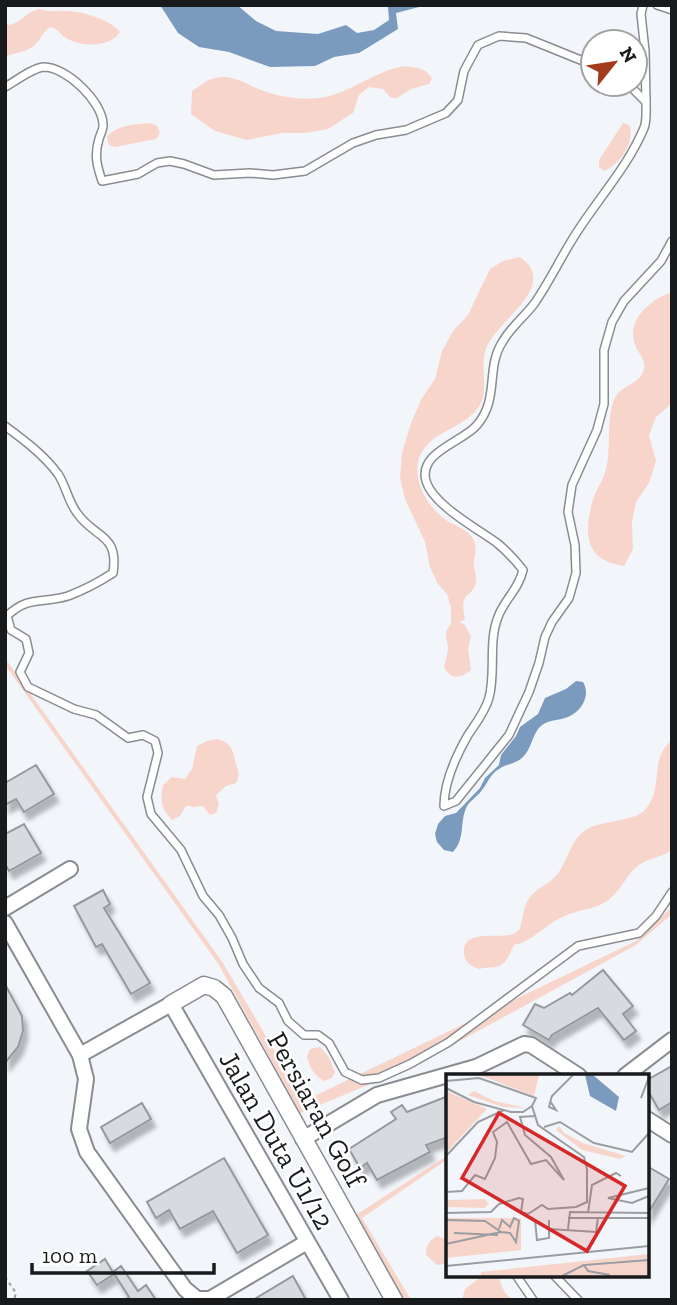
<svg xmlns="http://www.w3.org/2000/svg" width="677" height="1305" viewBox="0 0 677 1305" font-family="'Zilla Slab',serif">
	<defs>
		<filter id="shadow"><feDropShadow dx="4.5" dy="8" stdDeviation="2" flood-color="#0004"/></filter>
	</defs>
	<rect width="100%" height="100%" fill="#f2f6fb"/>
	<g fill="#f8d5cb">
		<path d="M39,9C51,13 55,10 67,11C82,11 111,20 120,32C110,49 77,47 63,36C58,31 58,29 50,27C41,33 39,45 29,49C21,53 13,53 5,57V22L9,25C22,22 26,12 39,9Z"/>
		<path d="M405,66C416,68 426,67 432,79L429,84L411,89L397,98H391L383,89L369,87L359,95L353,113L328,129L305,133H282L247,140L215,131L191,114L192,91C199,87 207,79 215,78C233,74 245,84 261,90C280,97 299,100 319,98C350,94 375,70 405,66Z"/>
		<path d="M150,123L157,126L160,133L156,139L115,147L109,145L107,137C116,125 135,124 150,123Z"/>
		<path d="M623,123L629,125C636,142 620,164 604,171L599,167V160Z"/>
		<path d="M520,257C560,285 499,319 487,346C478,366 491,390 478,408C462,430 428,431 419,459C412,481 428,507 445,519C454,527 469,528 474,541C478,550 473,558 474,567C475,572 477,577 476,582C472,600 459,588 465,620L459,622L464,624L471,636L468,649L471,670C461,679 450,680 444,667C445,661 448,654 448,648C447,637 443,633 451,624V607L447,594L438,584L430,567L425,542L405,499L400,478L402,453L411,423L422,398L435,379L442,351L453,331L468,315L490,269L503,261Z"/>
		<path d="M672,292V397L669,406L656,417L649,435L656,461L649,483L636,502L632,522L633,549L624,566C587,561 583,537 592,503C595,491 603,481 606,469C612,447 605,414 616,396C622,386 638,384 643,372C648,362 639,355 636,347C624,322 650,299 672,292Z"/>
		<path d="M5,658L223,963L304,1101L636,941L672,907V914L636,945L412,1067L300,1113L219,965L5,665Z"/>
		<path d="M216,739C230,742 232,747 235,760C237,770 241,773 236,783L226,786L216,795L219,805L216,813L210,815L203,806L192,807L190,806H186L180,816L172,820C161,809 160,800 163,785L172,777L185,779L192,769L197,746L207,741Z"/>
		<path d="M672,740V850C662,857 652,858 642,863C629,870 624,885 614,895C600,910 582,908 565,916C546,923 534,941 514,945C509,954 507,965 496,967C489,968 485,967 479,969C471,966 465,963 464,954C461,929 496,938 509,935C513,935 516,932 519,930C523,921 523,908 528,900C535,888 548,885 556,876C569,860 570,838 589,828C604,821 635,820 644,811C666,787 647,761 672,740Z"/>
		<path d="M320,1047L328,1056L335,1072L332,1078L324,1081C313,1075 310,1068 307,1056L310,1049Z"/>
		<path d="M448,1155V1159L362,1218L411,1300H403L353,1217Z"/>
		<path d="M437,1236L448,1240V1267L444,1264L437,1265L426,1255C426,1245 429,1241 437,1236Z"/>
		<path d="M478,1275H498C502,1287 503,1293 513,1300H462L465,1289L478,1279Z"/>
	</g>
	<g fill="#7a9bbd">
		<path d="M160,5H237L256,21L276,31L318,34L346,25L357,33L374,30L389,20L388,7L391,5H427L396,13L398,29L359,53L334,57L315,66L270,67L229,52L199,47L178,33Z"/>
		<path d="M576,681L583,682C591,695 582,711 568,717C558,721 546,719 538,729C532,737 531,749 523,757C516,764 506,764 499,769C490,774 488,783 482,790C478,796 471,800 467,806C459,822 466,838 453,852L444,850L437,842L435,834L438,824L445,816L456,813L480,788L485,778L499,765L501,755L516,736L520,727L538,714L545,698L566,689Z"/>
	</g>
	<g fill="#d7dbdf" stroke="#95989c" stroke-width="2" filter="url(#shadow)">
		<path d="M36,765L54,794L24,812L16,799L5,805V783Z"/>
		<path d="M24,824L41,853L9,871L5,864V834Z"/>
		<path d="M103,890L110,904L104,908L150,983L131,994L102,944L96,947L74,906Z"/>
		<path d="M603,970L633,1006L623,1014L636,1031L624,1040L598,1008L552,1035L549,1040L523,1025L535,1004L544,1008L570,993L572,995Z"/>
		<path d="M5,984L22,1016L23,1031L18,1047L5,1063Z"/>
		<path d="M672,1066V1102L659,1110L647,1089V1080Z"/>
		<path d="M448,1096V1137L426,1145L430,1152L377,1180L367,1163L360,1168L349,1149L396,1119L391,1112L402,1105L407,1112Z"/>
		<path d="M142,1103L151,1119L110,1143L101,1127Z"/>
		<path d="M224,1158L268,1235L237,1253L213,1211L180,1229L169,1210L156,1218L147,1202Z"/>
		<path d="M647,1166L669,1179L647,1215Z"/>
		<path d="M105,1259L114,1274L97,1285L87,1271Z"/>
		<path d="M121,1266L138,1291L146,1285L156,1300H125L129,1297L113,1272Z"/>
		<path d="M293,1276L306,1300H253Z"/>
	</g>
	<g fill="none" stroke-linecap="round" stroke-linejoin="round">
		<defs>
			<g id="service">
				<path d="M643,5L641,14L645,51L646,102"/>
				<path d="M657,5L672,10"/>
				<path d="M628,84L646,102C646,110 647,121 644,128C627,169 594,203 572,240C559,261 548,284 534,304C524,317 511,327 503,341C485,368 500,398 477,425C463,442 418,452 426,481C433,505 478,529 497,543C507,551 515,560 523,570C519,589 504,600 498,617C488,642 496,672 489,698C485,712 476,723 468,735C456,756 444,782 444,806L456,801L509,735L529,692L539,663L545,637L552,622L569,598L576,573L575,545L568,512L572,485L597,430L604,404V350L612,322L624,301L661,261L672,241"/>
				<path d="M5,87C16,81 32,68 44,67C66,67 102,101 103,124C104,128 100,135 99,139C94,155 97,166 102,181L138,174L157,163L170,161L184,164L214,175L250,173L273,175L305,171L353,143L376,135L406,130L446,113L458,100L464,71L478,45L499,36L526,38L593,65"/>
				<path d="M5,426C24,440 44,455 58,474C66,486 68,501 77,513C95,539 119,533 113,573C99,582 84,590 68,596C43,604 28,595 7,616L11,630L26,639L29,653L20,672L28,687L74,709L96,715L128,738L143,735L155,741L158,753L147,797L151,814L181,850L203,896L219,915L232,938L243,964L259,988L279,1003L288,1021L304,1035H318L329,1043L345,1072L362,1080L379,1078L410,1064L449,1042L578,946L639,933L656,916L672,892"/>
				<path d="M516,1275L533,1300"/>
				<path d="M554,1275L578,1300"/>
			</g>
			<g id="minor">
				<path d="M5,908L70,869"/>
				<path d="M5,923L80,1055L86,1079L79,1129L87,1152L185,1289L197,1299H210L307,1242"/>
				<path d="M80,1055L171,1004L341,1300"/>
				<path d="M625,1076L672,1040"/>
				<path d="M647,1119L672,1135"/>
				<path d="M303,1139L377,1095L476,1067L524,1044L531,1045L579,1076"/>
			</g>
			<path id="tertiary" d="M171,1004L204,985L214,988L224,996L394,1300"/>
		</defs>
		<use href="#service" stroke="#898c90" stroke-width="10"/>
		<use href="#minor" stroke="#898c90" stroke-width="18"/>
		<use href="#tertiary" stroke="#898c90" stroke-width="19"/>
		<path stroke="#9a9da1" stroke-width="2" stroke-dasharray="3.5 3.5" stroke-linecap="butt" d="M5,1277L16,1293L14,1300"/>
		<use href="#service" stroke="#fff" stroke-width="7"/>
		<use href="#minor" stroke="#fff" stroke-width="14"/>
		<use href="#tertiary" stroke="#fff" stroke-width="16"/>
	</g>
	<g text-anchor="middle" stroke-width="5" stroke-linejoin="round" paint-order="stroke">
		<g font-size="28" fill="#181a1b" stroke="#fff">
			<text transform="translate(317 1109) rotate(61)" y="10">Persiaran Golf</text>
			<text transform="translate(277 1140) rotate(60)" y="10">Jalan Duta U1/12</text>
		</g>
	</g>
	<g transform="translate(446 1074)">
		<rect width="203" height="203" fill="#f2f6fb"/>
		<path d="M33,1H93L88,22ZM0,17L41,35L0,79ZM28,17L48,27L80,34L57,33L22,21ZM113,52L118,59L137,69L180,82L174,85L136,76L110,56ZM39,125L43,130L38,134L0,133L2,126ZM0,144H75V176L0,184ZM203,180V202H35V198Z" fill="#f8d5cb"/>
		<path d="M139,1H147L173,23L170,37L144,22Z" fill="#7a9bbd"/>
		<path fill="none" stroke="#9b9ea1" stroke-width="2" d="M0,7L33,4L90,24L86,32L92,51L138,83L141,95V128L130,133L102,135L96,131L82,140L75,138L77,125L73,124L53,130L45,138L0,139M0,14L28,28L65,38H77L86,32M195,24L203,3M104,27L110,36L103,33L105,25L106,22L127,1M98,53L114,48L148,69L186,78L203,59M0,82L32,48L58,36M203,114L162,124L186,129L203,122M0,118L16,117L29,101L39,105L49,84L51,68L47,58L61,48L85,90L100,86L118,106L105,83L79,61L74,43L89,42M142,139L146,111L170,99L175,102M122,144H203M0,146L39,147L55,158L0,170M89,146L91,166L103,164V146M53,155L56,146L64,153L68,144L73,147L70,168L64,159L55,158M103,155L150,158L152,144M122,155L124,138L203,139M8,159L52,161M0,192L203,172M164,201L142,197L138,191L203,186M116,202L138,191"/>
		<path fill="#d62828" fill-opacity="0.15" stroke="#d62828" stroke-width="3.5" d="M53,39L179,112L141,177L16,104Z"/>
		<rect width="203" height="203" fill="none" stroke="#181a1b" stroke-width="3.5"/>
	</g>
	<rect width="677" height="1305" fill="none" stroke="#181a1b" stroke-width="14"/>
	<g transform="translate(614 63) rotate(60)"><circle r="33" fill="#ffffff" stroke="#a3a3a4" stroke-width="2"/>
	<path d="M0-5L12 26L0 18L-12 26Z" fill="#a33b1d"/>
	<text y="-10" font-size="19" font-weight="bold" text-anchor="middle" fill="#181a1b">N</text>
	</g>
	<path d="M32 1263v10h182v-10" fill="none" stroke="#181a1b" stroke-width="3.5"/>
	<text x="42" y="1263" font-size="21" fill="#181a1b" stroke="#ffffff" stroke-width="5" paint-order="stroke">100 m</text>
</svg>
